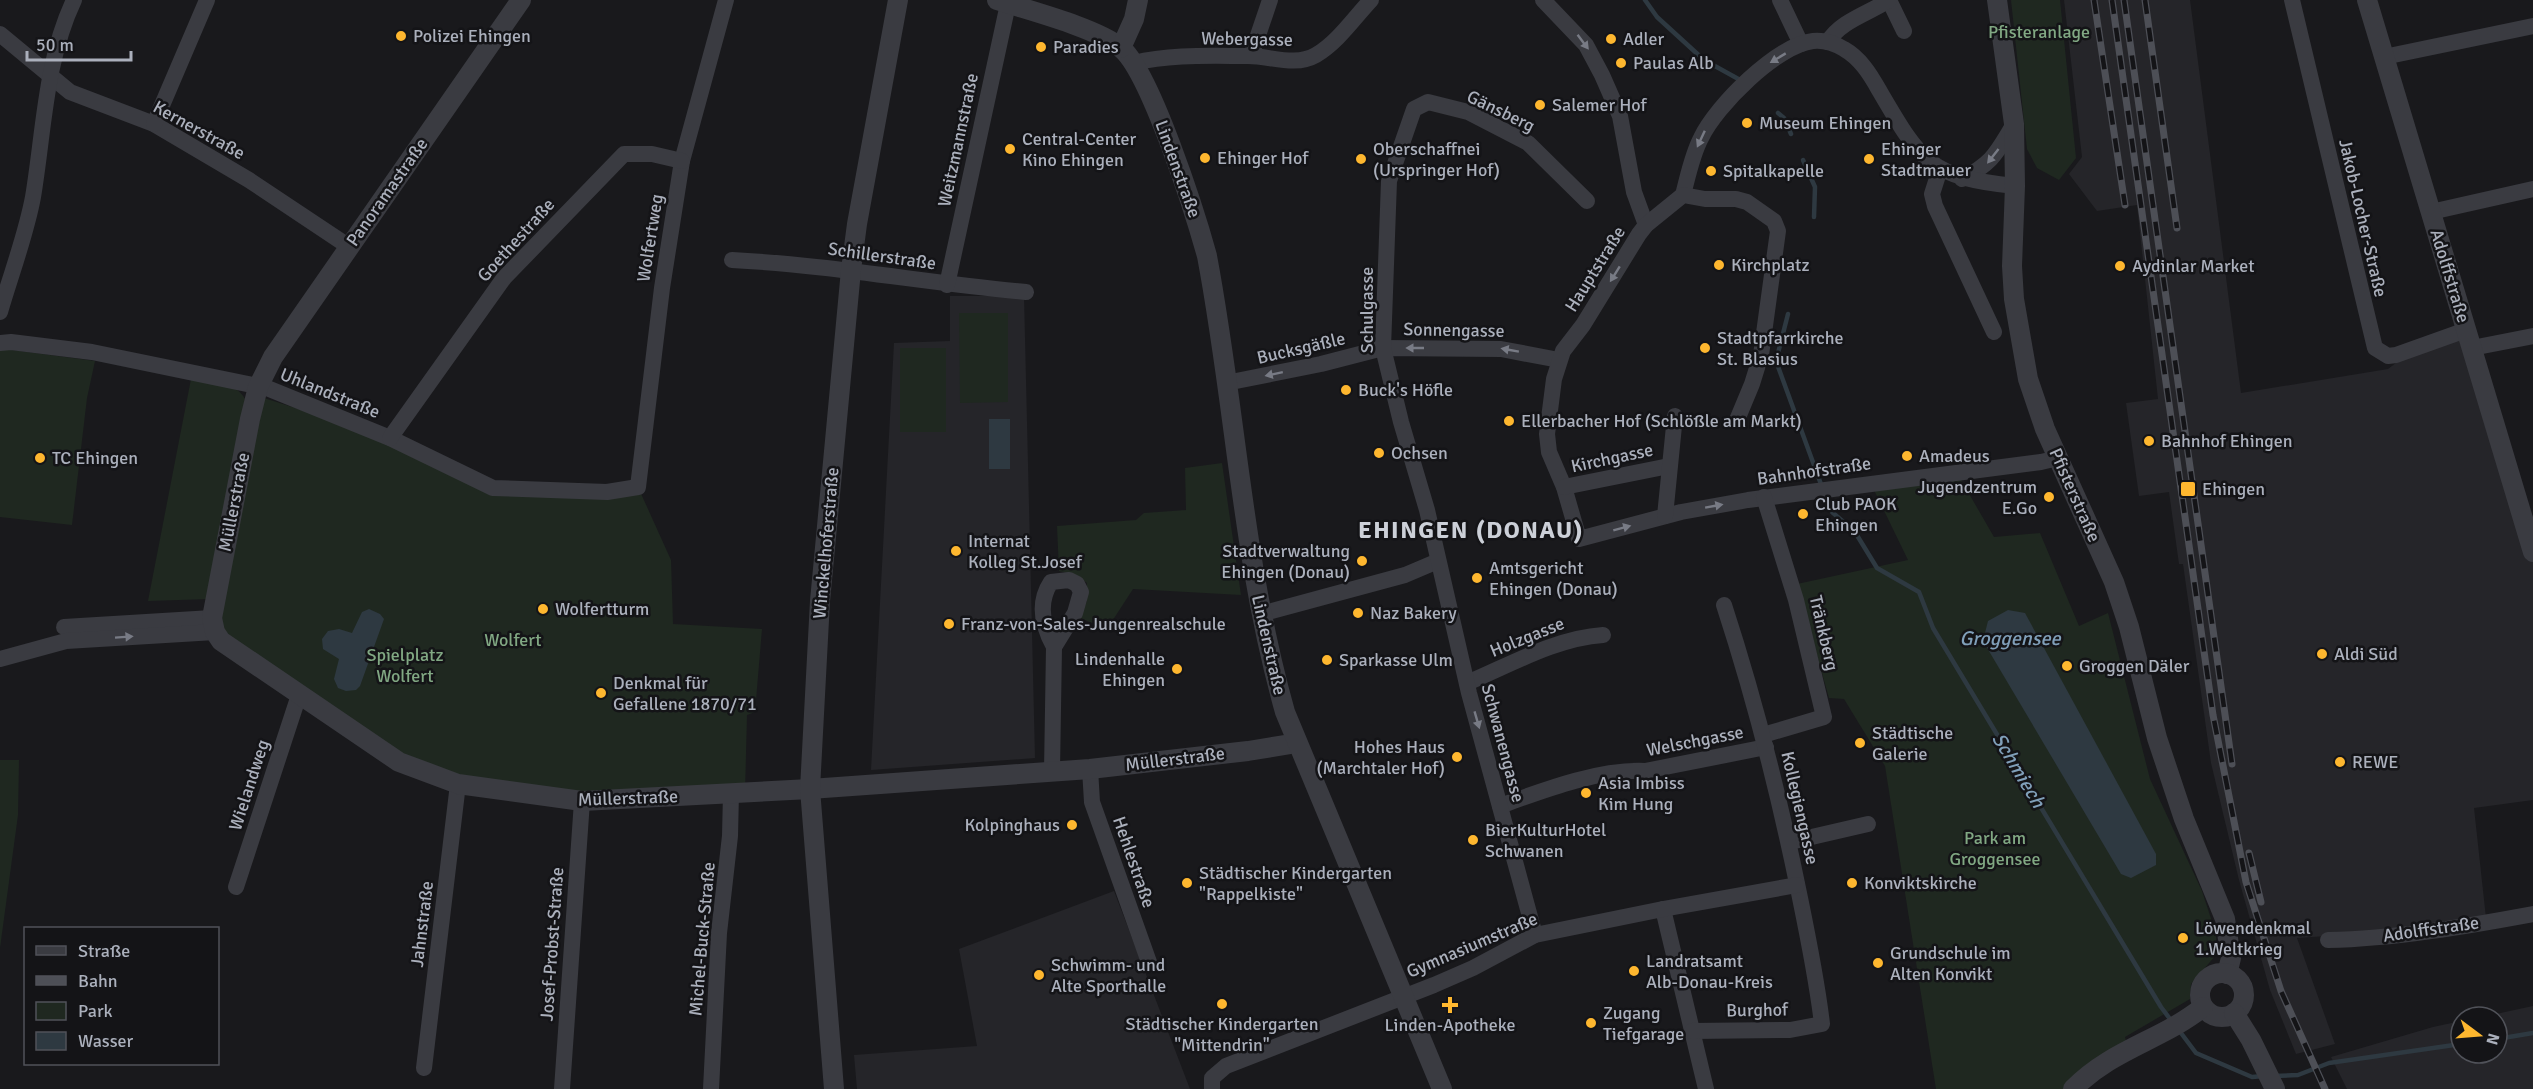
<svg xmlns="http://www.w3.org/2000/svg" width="2533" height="1089" viewBox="0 0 2533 1089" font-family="Signika,sans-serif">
	<rect width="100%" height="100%" fill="#19191c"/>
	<g fill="#252529">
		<path d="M2064,0H2190L2241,393L2388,369L2417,347L2458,332L2527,512L2533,516V800L2474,808L2486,918L2356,934L2297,938L2335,1044L2296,1054L2270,990L2239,880L2211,763L2183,564H2179L2169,492L2139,496L2126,403L2158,399L2137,205L2097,211L2069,174L2082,157Z"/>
		<path d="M950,296H1024L1035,758L871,770L894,343L950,341Z"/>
		<path d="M1114,891L1190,1089H857L854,1055L977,1046L959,949Z"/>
		<path d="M2533,1006V1089H2347L2331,1057L2433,1027L2461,1021V1053H2497V1017H2482Z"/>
	</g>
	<g fill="#1f2820">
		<path d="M2011,0H2060L2076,158L2059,180L2037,168L2027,149Z"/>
		<path d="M959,313H1008V402L960,403Z"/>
		<rect x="900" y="348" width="46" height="84"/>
		<path d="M5,349L95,361L87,398L72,525L0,517V350Z"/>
		<path d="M191,379C208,382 237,382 245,399L210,599L148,601Z"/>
		<path d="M264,398L390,438L493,488L638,487L671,560L673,624L762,629L755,712L747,715L745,793L582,801L399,762L215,632Z"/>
		<path d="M1222,463L1241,595L1133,589L1107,629L1080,618L1087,601V583L1076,575L1059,571L1057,526L1136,520L1144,513L1186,510L1185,468Z"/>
		<path d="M1960,478L1994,537L2040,533L2079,626L2108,613L2150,779L2202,891L2216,934V955L2191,984L2190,999L2125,1037L2128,1049L2073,1089H1936L1885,766L1844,699L1829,698L1797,584L1908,560L1874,490Z"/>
		<path d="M0,760H19L18,815L0,948Z"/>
	</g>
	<g fill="#2e3941">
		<rect x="989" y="419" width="21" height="50"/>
		<path d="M369,609L380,614L384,619L360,686L356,690L346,691L338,688L334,679L339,659L323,649L322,639L328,631L339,629L352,633L362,612Z"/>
		<path d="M2008,610L2025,613L2156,854V865L2131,878L2121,874L1983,641L1988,621Z"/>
	</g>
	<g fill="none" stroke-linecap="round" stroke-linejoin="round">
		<g stroke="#2e3941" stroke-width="4.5">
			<path d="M1645,0L1657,17L1704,60L1742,81"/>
			<path d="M1778,113L1784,118L1791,134"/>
			<path d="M1803,160L1815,187L1814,217"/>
			<path d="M1788,314L1776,361L1822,487"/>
			<path d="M1825,495L1832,512L1855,532L1877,568L1919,592L1933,628L2161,1007L2173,1023"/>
			<path d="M2178,1029L2196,1053L2252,1077L2264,1076"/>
			<path d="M2497,1039L2533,1033"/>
			<path d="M2275,1076L2298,1075L2329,1063L2461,1044"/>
		</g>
		<g stroke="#3a3b41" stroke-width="16">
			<path d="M1543,0L1586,45L1602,75L1620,116L1634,192L1646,225"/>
			<path d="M1780,0L1801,44"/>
			<path d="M1889,0L1904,31"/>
			<path d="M2292,0L2375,348L2388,356L2396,355L2466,330"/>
			<path d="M0,34L70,92L154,124L249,180L348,246"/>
			<path d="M1828,42C1840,21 1870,13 1889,0"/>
			<path d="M1251,56L1270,0"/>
			<path d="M2384,57L2533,26"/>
			<path d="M1134,63C1170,54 1211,56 1248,56C1271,56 1295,67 1316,55C1338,42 1354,18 1371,0"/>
			<path d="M154,124L207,0"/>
			<path d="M1940,169L1932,194L1935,206L1994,332"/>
			<path d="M1962,179C1994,162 1996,153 2014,124"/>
			<path d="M1683,195C1688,176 1692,155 1701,138C1716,106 1777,45 1813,41C1823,40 1834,43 1844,49C1860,58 1870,74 1879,90C1921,162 1929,177 2015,186"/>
			<path d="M2431,212L2533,189"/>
			<path d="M732,260C831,265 927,283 1026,292"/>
			<path d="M947,285L1008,4"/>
			<path d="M0,312C11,274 26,235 33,197C44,131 45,61 74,0"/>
			<path d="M0,343L11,342L92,352L267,388L390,438L493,488L607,492L638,487L662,288L682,161L726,0"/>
			<path d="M2472,348L2533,336"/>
			<path d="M1226,383L1321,364L1383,348L1501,349L1559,360"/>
			<path d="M1737,420L1752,384L1761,355L1778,231L1774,221L1747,202L1736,199H1705L1683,195L1646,225L1639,234L1583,325L1563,351L1554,379L1547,434L1549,452L1564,487L1579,539L1681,512L1748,500L2041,462L2058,458"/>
			<path d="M390,438L504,278L624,154H652L682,161"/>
			<path d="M1564,487L1669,466"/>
			<path d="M1665,516L1675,416"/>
			<path d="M1261,614L1405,575L1438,561"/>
			<path d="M64,627L212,618"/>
			<path d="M0,659L66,641L215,632"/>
			<path d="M1467,683C1510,665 1556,638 1603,635"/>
			<path d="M1763,735L1824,717L1796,600L1764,497"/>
			<path d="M1090,769L1092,802L1150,965"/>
			<path d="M1052,771L1054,647L1075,613L1081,592L1077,584L1069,580L1051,582C1037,603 1043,627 1054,647"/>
			<path d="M1500,806C1544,790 1599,769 1645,771L1766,747"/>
			<path d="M1790,842L1868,824"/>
			<path d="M236,887L299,695"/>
			<path d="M1663,909L1706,1089"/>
			<path d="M1535,935L1469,693L1427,510L1401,422L1383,348L1389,181L1414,109L1428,102L1468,112L1528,143L1587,201"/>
			<path d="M2328,940C2394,939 2468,926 2533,914"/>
			<path d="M1692,1031L1790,1030L1822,1024C1817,980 1808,937 1799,893C1779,795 1755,700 1724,605"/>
			<path d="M424,1068L458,784"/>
			<path d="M562,1089L582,801"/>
			<path d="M711,1089L719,933L730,836L731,793"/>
			<path d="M1212,1089V1078L1226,1066L1434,985L1473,968L1535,935L1663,909L1797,885"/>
		</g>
		<g stroke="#3a3b41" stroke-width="20">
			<path d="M521,0L273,357L258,387L250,419L212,618L215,632L221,641L399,762L458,784L582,801L810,789L1090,769L1248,751L1297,743"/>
			<path d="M997,0C1030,11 1094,27 1120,47C1150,70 1196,216 1207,256C1236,410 1242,560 1285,712L1442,1089"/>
			<path d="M1997,0L2014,124L2015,186L2012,266L2014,299L2028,379L2045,429L2114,582L2129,627L2157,738L2184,819L2225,919L2231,958L2227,974"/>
			<path d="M2367,0L2533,552"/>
			<path d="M1121,48L1134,19L1138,0"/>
			<circle cx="2222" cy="995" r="22"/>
			<path d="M2234,1013L2251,1040L2275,1089"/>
			<path d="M834,1089L810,789L820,601L851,270L857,224L898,0"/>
			<path d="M2073,1089C2112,1049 2162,1040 2203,1007"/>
		</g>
		<defs>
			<g id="rail">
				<path d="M2094,0L2125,205"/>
				<path d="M2112,0L2213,715L2246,882L2281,991L2325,1089"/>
				<path d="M2124,0L2232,764"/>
				<path d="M2145,0L2177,228"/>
				<path d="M2249,853L2261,902"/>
			</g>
		</defs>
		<use href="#rail" stroke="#4d4f56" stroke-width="7"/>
		<use href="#rail" stroke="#141417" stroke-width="4.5" stroke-dasharray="14" stroke-linecap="butt"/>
	</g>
	<defs><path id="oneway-solid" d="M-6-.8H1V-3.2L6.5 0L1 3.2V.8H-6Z" transform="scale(1.5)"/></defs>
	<g fill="#787b85">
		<use href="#oneway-solid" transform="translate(1583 42) rotate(53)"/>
		<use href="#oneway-solid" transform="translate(1778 58) rotate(149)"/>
		<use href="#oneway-solid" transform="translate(1701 139) rotate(115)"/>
		<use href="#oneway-solid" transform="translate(1993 156) rotate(128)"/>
		<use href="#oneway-solid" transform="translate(1615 274) rotate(122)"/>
		<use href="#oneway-solid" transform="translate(1415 348) rotate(-180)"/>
		<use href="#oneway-solid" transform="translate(1510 350) rotate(-170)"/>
		<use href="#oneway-solid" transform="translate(1274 374) rotate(168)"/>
		<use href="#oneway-solid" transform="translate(1714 506) rotate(-10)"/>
		<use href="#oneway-solid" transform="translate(1622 528) rotate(-15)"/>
		<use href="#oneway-solid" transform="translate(124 637) rotate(-4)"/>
		<use href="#oneway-solid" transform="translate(1477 720) rotate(74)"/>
	</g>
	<g fill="#feb72f" stroke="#141417" stroke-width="2">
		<circle cx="401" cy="36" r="6"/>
		<circle cx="1611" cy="39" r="6"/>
		<circle cx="1041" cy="47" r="6"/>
		<circle cx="1621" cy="63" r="6"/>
		<circle cx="1540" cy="105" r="6"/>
		<circle cx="1747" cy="123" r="6"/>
		<circle cx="1010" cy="149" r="6"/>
		<circle cx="1205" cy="158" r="6"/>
		<circle cx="1361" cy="159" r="6"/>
		<circle cx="1869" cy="159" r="6"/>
		<circle cx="1711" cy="171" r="6"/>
		<circle cx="1719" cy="265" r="6"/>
		<circle cx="2120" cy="266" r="6"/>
		<circle cx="1705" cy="348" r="6"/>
		<circle cx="1346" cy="390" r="6"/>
		<circle cx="1509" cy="421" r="6"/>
		<circle cx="2149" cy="441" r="6"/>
		<circle cx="1379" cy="453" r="6"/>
		<circle cx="1907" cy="456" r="6"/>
		<circle cx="40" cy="458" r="6"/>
		<rect x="2180" y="481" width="16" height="16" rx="3"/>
		<circle cx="2049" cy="497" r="6"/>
		<circle cx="1803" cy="514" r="6"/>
		<circle cx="956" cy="551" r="6"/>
		<circle cx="1362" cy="561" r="6"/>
		<circle cx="1477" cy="578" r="6"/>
		<circle cx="543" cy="609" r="6"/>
		<circle cx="1358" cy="613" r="6"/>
		<circle cx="949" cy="624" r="6"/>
		<circle cx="2322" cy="654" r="6"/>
		<circle cx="1327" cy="660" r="6"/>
		<circle cx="2067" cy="666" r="6"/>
		<circle cx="1177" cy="669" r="6"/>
		<circle cx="601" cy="693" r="6"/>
		<circle cx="1860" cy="743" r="6"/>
		<circle cx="1457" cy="757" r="6"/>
		<circle cx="2340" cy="762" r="6"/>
		<circle cx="1586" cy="793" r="6"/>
		<circle cx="1072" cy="825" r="6"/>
		<circle cx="1473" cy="840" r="6"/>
		<circle cx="1187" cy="883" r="6"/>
		<circle cx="1852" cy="883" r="6"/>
		<circle cx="2183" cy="938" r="6"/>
		<circle cx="1878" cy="963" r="6"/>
		<circle cx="1634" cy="971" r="6"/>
		<circle cx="1039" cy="975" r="6"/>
		<circle cx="1222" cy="1004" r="6"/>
		<path d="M1447 996h6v6h6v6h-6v6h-6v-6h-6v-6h6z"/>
		<circle cx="1591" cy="1023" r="6"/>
	</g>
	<g text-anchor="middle" stroke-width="5" stroke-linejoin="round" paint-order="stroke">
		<g font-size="18" fill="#81a883" stroke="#141417">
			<text x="2039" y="38">Pfisteranlage</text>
			<text x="513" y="646">Wolfert</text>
			<text x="405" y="661">Spielplatz<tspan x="405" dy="21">Wolfert</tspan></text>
			<text x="1995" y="844">Park am<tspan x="1995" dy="21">Groggensee</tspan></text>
		</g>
		<g font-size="18" fill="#abb0bc" stroke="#141417" text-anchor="start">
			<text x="413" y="42">Polizei Ehingen</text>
			<text x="1623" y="45">Adler</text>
			<text x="1053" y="53">Paradies</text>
			<text x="1633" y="69">Paulas Alb</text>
			<text x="1552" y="111">Salemer Hof</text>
			<text x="1759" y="129">Museum Ehingen</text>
			<text x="1022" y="145">Central-Center<tspan x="1022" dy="21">Kino Ehingen</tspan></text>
			<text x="1373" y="155">Oberschaffnei<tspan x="1373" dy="21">(Urspringer Hof)</tspan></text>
			<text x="1881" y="155">Ehinger<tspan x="1881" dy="21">Stadtmauer</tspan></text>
			<text x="1217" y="164">Ehinger Hof</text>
			<text x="1723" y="177">Spitalkapelle</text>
			<text x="1731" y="271">Kirchplatz</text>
			<text x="2132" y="272">Aydinlar Market</text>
			<text x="1717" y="344">Stadtpfarrkirche<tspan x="1717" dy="21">St. Blasius</tspan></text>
			<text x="1358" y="396">Buck's Höfle</text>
			<text x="1521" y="427">Ellerbacher Hof (Schlößle am Markt)</text>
			<text x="2161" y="447">Bahnhof Ehingen</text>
			<text x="1391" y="459">Ochsen</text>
			<text x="1919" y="462">Amadeus</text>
			<text x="52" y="464">TC Ehingen</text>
			<text x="2037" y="493" text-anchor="end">Jugendzentrum<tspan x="2037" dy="21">E.Go</tspan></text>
			<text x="2202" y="495">Ehingen</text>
			<text x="1815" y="510">Club PAOK<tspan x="1815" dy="21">Ehingen</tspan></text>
			<text x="968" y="547">Internat<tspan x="968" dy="21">Kolleg St.Josef</tspan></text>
			<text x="1350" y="557" text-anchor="end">Stadtverwaltung<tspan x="1350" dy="21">Ehingen (Donau)</tspan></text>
			<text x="1489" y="574">Amtsgericht<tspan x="1489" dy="21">Ehingen (Donau)</tspan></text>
			<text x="555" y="615">Wolfertturm</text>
			<text x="1370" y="619">Naz Bakery</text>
			<text x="961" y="630">Franz-von-Sales-Jungenrealschule</text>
			<text x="2334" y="660">Aldi Süd</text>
			<text x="1165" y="665" text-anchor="end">Lindenhalle<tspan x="1165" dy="21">Ehingen</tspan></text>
			<text x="1339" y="666">Sparkasse Ulm</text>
			<text x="2079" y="672">Groggen Däler</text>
			<text x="613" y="689">Denkmal für<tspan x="613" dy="21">Gefallene 1870/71</tspan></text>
			<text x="1872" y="739">Städtische<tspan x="1872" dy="21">Galerie</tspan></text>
			<text x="1445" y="753" text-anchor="end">Hohes Haus<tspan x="1445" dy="21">(Marchtaler Hof)</tspan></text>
			<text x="2352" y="768">REWE</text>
			<text x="1598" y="789">Asia Imbiss<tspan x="1598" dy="21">Kim Hung</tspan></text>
			<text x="1060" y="831" text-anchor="end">Kolpinghaus</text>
			<text x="1485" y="836">BierKulturHotel<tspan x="1485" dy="21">Schwanen</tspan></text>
			<text x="1199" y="879">Städtischer Kindergarten<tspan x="1199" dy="21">"Rappelkiste"</tspan></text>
			<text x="1864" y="889">Konviktskirche</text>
			<text x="2195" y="934">Löwendenkmal<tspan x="2195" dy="21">1.Weltkrieg</tspan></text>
			<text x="1890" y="959">Grundschule im<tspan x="1890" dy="21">Alten Konvikt</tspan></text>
			<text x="1646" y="967">Landratsamt<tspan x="1646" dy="21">Alb-Donau-Kreis</tspan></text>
			<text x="1051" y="971">Schwimm- und<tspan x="1051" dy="21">Alte Sporthalle</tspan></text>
			<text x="1603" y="1019">Zugang<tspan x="1603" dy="21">Tiefgarage</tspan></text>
			<text x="1222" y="1030" text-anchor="middle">Städtischer Kindergarten<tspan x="1222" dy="21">"Mittendrin"</tspan></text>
			<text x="1450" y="1031" text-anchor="middle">Linden-Apotheke</text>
		</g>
		<g font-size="18" fill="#abb0bc" stroke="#141417">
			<text transform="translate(1247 39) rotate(1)" y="6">Webergasse</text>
			<text transform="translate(1501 111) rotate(26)" y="6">Gänsberg</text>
			<text transform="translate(199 130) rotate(29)" y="6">Kernerstraße</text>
			<text transform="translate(958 140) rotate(-78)" y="6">Weitzmannstraße</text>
			<text transform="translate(1178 169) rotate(70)" y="6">Lindenstraße</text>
			<text transform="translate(387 192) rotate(-55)" y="6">Panoramastraße</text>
			<text transform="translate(2363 218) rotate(77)" y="6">Jakob-Locher-Straße</text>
			<text transform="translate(650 238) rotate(-81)" y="6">Wolfertweg</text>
			<text transform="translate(516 240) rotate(-48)" y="6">Goethestraße</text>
			<text transform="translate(882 256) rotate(8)" y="6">Schillerstraße</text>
			<text transform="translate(1595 269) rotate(-58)" y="6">Hauptstraße</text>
			<text transform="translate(2450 276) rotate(73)" y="6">Adolffstraße</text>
			<text transform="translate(1367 310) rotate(-90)" y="6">Schulgasse</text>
			<text transform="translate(1454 330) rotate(1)" y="6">Sonnengasse</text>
			<text transform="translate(1301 348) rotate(-13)" y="6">Bucksgäßle</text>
			<text transform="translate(330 393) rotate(22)" y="6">Uhlandstraße</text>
			<text transform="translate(1612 458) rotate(-12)" y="6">Kirchgasse</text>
			<text transform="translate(1814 471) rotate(-8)" y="6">Bahnhofstraße</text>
			<text transform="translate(2075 495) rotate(66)" y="6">Pfisterstraße</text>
			<text transform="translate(234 502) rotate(-79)" y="6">Müllerstraße</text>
			<text transform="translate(826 543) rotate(-85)" y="6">Winckelhoferstraße</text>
			<text transform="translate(1824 633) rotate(77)" y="6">Tränkberg</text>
			<text transform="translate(1527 637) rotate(-22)" y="6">Holzgasse</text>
			<text transform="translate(1269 645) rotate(77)" y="6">Lindenstraße</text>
			<text transform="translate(1695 741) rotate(-11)" y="6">Welschgasse</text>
			<text transform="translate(1503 743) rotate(75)" y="6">Schwanengasse</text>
			<text transform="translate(1175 759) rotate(-7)" y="6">Müllerstraße</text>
			<text transform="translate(249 785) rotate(-72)" y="6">Wielandweg</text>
			<text transform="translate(628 798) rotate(-2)" y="6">Müllerstraße</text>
			<text transform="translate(1800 808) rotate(77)" y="6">Kollegiengasse</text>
			<text transform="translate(1134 862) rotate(71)" y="6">Hehlestraße</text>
			<text transform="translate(422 924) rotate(-83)" y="6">Jahnstraße</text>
			<text transform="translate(2431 929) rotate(-8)" y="6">Adolffstraße</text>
			<text transform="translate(702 939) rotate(-85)" y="6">Michel-Buck-Straße</text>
			<text transform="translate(552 944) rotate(-86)" y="6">Josef-Probst-Straße</text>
			<text transform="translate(1472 945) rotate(-23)" y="6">Gymnasiumstraße</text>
			<text transform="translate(1757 1010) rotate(-1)" y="6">Burghof</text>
		</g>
		<g font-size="20" font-style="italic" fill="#809fb9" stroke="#141417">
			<text x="2010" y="645">Groggensee</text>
			<text transform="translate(2019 770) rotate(59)" y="7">Schmiech</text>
		</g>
		<g font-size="24" font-weight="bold" letter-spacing="1.5" fill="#ccd0d8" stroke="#141417">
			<text x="1471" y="538">EHINGEN (DONAU)</text>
		</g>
	</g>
	<rect x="24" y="927" width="195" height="138" fill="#141417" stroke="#505259" stroke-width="1.5"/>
	<rect x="36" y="946" width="30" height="9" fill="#3a3b41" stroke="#505259" stroke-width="1.5"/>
	<text x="78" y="957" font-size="18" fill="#abb0bc">Straße</text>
	<rect x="36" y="976" width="30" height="9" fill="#4d4f56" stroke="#505259" stroke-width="1.5"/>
	<text x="78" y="987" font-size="18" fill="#abb0bc">Bahn</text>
	<rect x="36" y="1002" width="30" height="18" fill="#1f2820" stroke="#505259" stroke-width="1.5"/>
	<text x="78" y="1017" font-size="18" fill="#abb0bc">Park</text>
	<rect x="36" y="1032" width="30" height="18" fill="#2e3941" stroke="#505259" stroke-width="1.5"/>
	<text x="78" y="1047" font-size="18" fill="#abb0bc">Wasser</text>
	<g transform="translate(2479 1035) rotate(106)"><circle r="28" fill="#141417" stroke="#505259" stroke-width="1.5"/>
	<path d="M0-4.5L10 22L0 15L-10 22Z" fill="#feb72f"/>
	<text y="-9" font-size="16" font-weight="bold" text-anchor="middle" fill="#abb0bc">N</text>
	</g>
	<path d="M27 51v9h104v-9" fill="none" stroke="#abb0bc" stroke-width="3"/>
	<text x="36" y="51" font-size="18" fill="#abb0bc" stroke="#141417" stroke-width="4.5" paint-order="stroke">50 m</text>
</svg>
